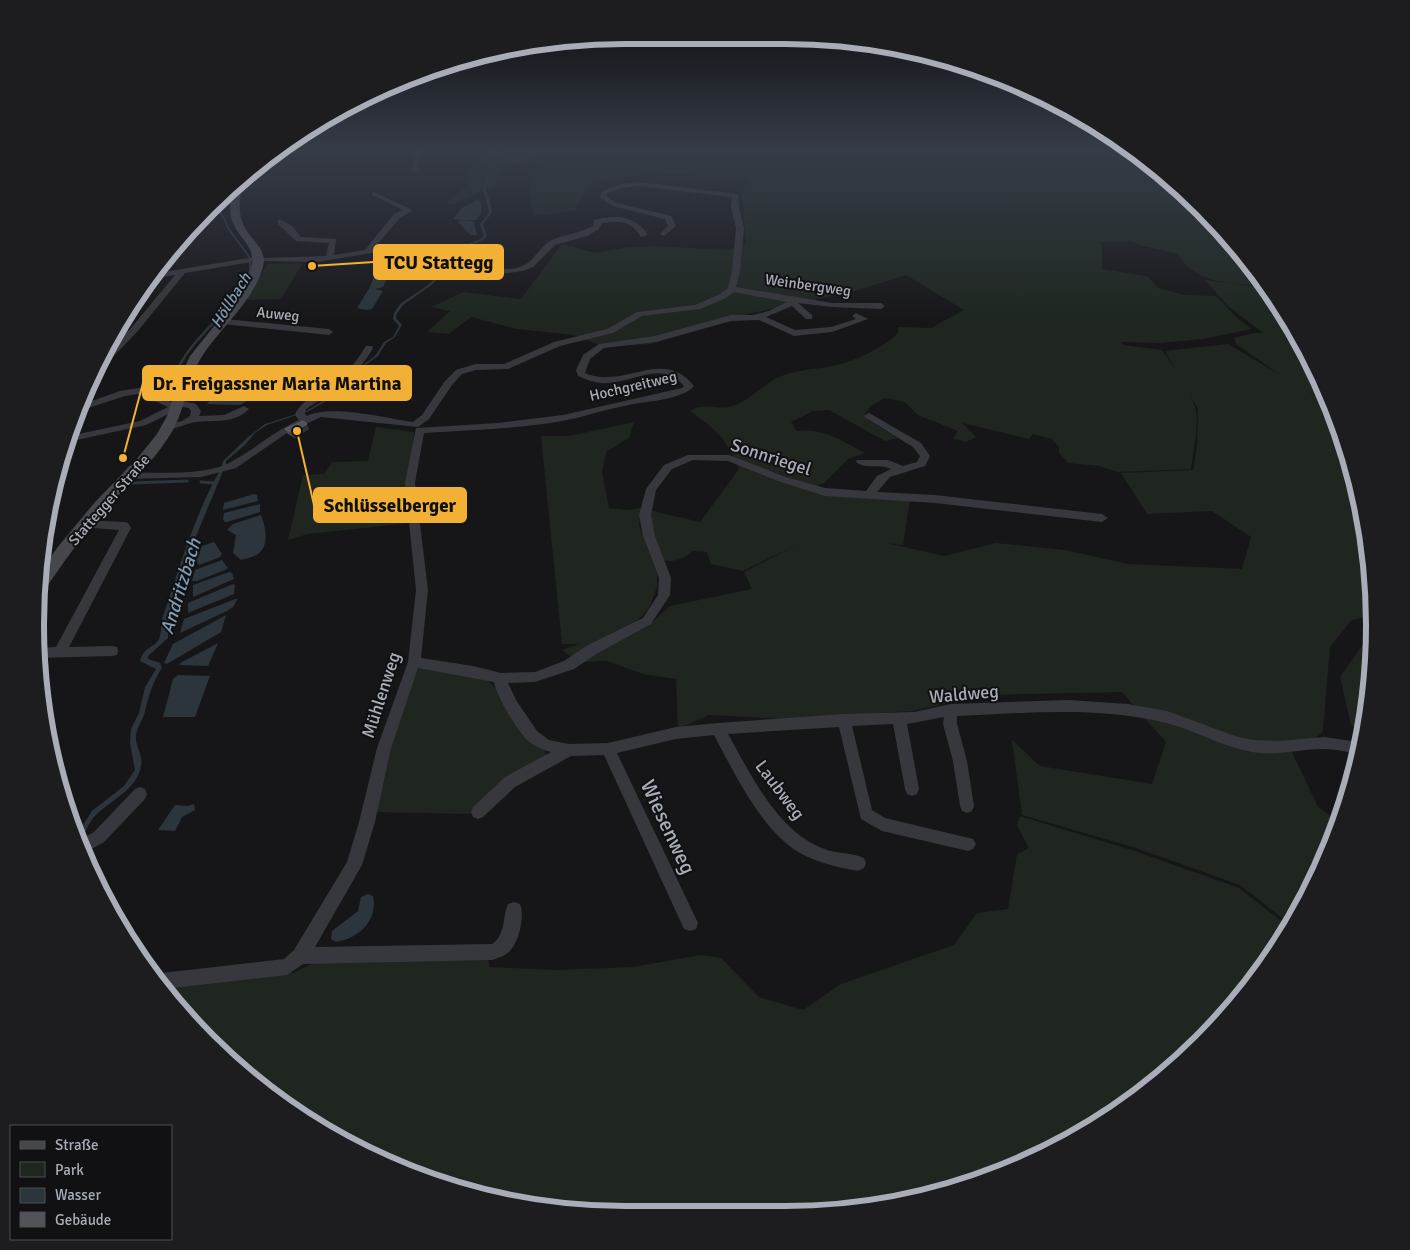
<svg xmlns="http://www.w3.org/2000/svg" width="1410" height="1250" viewBox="0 0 1410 1250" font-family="Signika,sans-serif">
	<rect width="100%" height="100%" fill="#161618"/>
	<g fill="#1e261f">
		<path d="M512,149H1128L1174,182L1253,266L1267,289L1263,286C1232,283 1194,284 1178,254L1143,246L1128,240L1130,242H1099L1102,246V269L1147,276L1158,288L1185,295L1216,296L1237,318L1252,329L1203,339L1161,343L1120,342L1123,345L1162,350C1174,367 1188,387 1195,407C1200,420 1193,455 1191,469L1118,472L1099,466L1068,463L1059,452V447L1052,439L1033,434L1029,439L962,423L976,437L966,442L953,438L958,431L918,415L905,402L885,398L871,406L865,414L867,419L897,438L885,441L829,410L813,411L791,422L797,431C825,428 841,441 865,453L848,459L824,483L813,487L769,470L765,473L813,491L910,499L903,545L887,543L944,556L996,543L1065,550L1129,564L1242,569L1251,537L1212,511L1147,514L1121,473L1193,470L1197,446L1198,409L1165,351L1228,344L1279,374L1236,344L1234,338L1254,333H1263L1229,307L1205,280L1260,287L1269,292L1314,364L1328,401L1304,389L1329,403L1355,472L1374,586L1373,614L1351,621L1330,647L1323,731L1315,739L1297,743L1249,742L1136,708L1122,692L982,695L912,711L788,719L709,715L678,729L676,679L643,674L607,661L579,662L562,650L579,644H562L541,436H569L634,422L629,438L606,452L602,473L609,508L628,510L641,508L639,525L657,574V587L649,608L636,622H652L670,606L752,589L744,572L800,543L743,571L711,564L707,552L692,551C686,559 671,563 662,560L653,537L649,510L700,522L739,469C724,436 719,432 690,411C702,402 716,410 730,407C746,403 760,388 773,380C792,369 816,370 837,365C857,360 883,348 898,333V327L931,328L964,310L906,275L855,291L706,323L651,344L605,347L574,335L517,329L471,317L449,334L427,332L450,311L431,307L464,292L521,299L562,244L596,253L629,247L655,246L727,250L746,244L742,192L747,181L738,177L707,178L683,174L613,177C605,180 593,183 587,190C583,194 579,205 574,211L533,216C530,191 525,185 542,164C532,163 508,166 499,169L496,185L452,205L445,203L467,186L474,154L509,151Z"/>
		<path d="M303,263L281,299L244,300L268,264Z"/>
		<path d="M376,427L414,432L410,523L308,534L288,540L303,475L324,474L332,462L368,461Z"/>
		<path d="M1372,632L1370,702L1363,732L1351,725L1340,677Z"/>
		<path d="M419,667L483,677L496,688L543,748L548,758L509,777L470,814L375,812L389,752L415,670Z"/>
		<path d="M1141,714L1291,750L1318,807L1340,823L1292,926L1240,885L1136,848L1022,815L1012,740L1040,766L1152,784L1166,742Z"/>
		<path d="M1020,816L1135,851L1239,888L1290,928L1229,1014L1144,1093L1046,1154L938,1195L823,1214H586L473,1195L364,1154L266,1093L181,1014L161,985L293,973L318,961L488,960L490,967L556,970L633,967L701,955L721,958L759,997L803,1010L841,984L954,945L977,913L1008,909L1017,854L1029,848L1017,825Z"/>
	</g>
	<g fill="#2c353c">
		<path d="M517,154H529L533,157L521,162H497L487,178L490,181L485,188L490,201L492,213L483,224L487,236C477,247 461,242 453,255L456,261L430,286L403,305L396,315V318L402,325L395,337L386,343L378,356L361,368L347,387L338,394L309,411L267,425L255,433L245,445L226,461V467L221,468L223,461L248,437L265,424L306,411L336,393L359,368L375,356L384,342L393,337L399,326L393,319L394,313L400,304L428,285L453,261L450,255C458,242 474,246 484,236L480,224L489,213C488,203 484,196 483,187L488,181L485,179L496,161Z"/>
		<path d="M477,200L481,202V213L476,220H462L474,221L477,235H470L458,222L461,220L453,219L462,208Z"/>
		<path d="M384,263H390L391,270L383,287L375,289L383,291L372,309L367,310L357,308L370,287L376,271Z"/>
		<path d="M261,380L266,382C258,390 251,400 240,405L207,404C214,395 221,388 232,392L225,399L229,400L244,388L231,385L239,381Z"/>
		<path d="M223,471L192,546L169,621L168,638L148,656V659L160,663L162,668C153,681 149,695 145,711C143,721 135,729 136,740C137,749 143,756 141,766C137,790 110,800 95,816C88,823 87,832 80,838L78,833L92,811L124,786L135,770L130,743L131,729L139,713L145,687L156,669L140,661C147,639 162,653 161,623C178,572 193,519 219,472Z"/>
		<path d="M254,494L257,495L258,501L223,510L224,503Z"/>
		<path d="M260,504V512L227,522H225L223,519L224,513Z"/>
		<path d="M261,515C265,525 270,544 259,553C255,557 247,558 241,560L233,553L236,535L227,530L233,524Z"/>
		<path d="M214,542L222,554L220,557L199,565L196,561L202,546Z"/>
		<path d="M222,560L228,568L225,570L197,581H192L195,570Z"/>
		<path d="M229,572L232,573L234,579L193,597V585Z"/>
		<path d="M233,584L235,585L234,594L188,613V603Z"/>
		<path d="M238,598L233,607L227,611L180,633L184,619Z"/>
		<path d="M226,615L221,632L167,664L164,663L173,644Z"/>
		<path d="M218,643L208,666L179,665L182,662Z"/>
		<path d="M178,675L210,676L195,717H163L173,679Z"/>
		<path d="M194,804L195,810L182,817L175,831L158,830L175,805L188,806Z"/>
		<path d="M368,894L373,896C378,921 359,938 336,942L331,939L332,931L358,911L361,897Z"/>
	</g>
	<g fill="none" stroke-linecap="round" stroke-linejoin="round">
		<g stroke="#2c353c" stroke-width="2">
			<path d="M490,149L485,159L492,167"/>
			<path d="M226,197L230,188"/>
			<path d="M221,200L216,206L225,220L228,228L250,258V271L246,279"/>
		</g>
		<path stroke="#2c353c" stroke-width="2.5" d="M173,399C173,391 172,383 175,376C188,338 231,315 247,277"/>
		<g stroke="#2c353c" stroke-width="3">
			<path d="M118,481L130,467"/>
			<path d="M201,482L214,483"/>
			<path d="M132,483L187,481"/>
		</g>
		<g fill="#37383d" fill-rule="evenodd">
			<path d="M416,149H422L418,170L415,172L412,170Z"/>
			<path d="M638,182L738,194L739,207L744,228L740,271L736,287L832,303H881L885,306L881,309L832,307L798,303L812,315V319H806L792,306L766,317L795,330L831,327L856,319L852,316L856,313L868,319L832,332L794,336L759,320L731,321L656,342L604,348L590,359L585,373C624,390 663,346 694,386C683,400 646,401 629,405C606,409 584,417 562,421C516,429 470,430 424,433L415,483L428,590L421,658L473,666L501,673L535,672L564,661L588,645L643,618L658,595L659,578L643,536L639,515L646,489L664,465L688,455H729L786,477L825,488L866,491L877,476L891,469C880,463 865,470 856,462L857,460H888L903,466L917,462L920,456L913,447L866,418L864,416L869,413L921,443L930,456L925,466L890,477L877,492L935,495L1102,514L1108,518L1102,522L935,503L825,496L778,481L728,461L693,460L672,469L656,490L651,515L655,536L671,578L670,595L651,624L598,653L574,669L535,682L508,683L516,700L537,731L549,740L569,744L608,743L676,727L718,723L844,714L914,712L951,704L1068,700L1128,704L1167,711L1235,736L1253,740L1280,741L1324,737L1359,742H1361L1358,754C1347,752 1335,749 1324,749C1300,749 1276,756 1252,752C1222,747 1195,730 1166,723C1098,706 1026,713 957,716V724L967,761L974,806L972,811L967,813L962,811L960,806L953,761L943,724L944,717L907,724L919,789L917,794L912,796L907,794L905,789L893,724L852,726L872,810L885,818L973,839L976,844L973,849L968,851L882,831L861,819L839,727L728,734C751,775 777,830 822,848C835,854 850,852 864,858L866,863L864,868L858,871C837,867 818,863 800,853C761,830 735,774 714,735L676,739L617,753L698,923L696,929L690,931L684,929L604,755L571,756L515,787L483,817L478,819L473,817L471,812L473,807L505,777L551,752C543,750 534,746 527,740C516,729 497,697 494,682L418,668L391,748L375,822L362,865L315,947L492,944C506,935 502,918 508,904L514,902L520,904C525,916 519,941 510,951C505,956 498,958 492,960L303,964L287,975L163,989L153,974L284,959L294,950L347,862L359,822L377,748L408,662L416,590L405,483L416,428L498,423L563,415L682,388L684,386C661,360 636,382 608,383C596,384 588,380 578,376L576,370L583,355L599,344L655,336L731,315H753L769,311L787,302L734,292L726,298L700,309L642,316L613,333L560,346L508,369L476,370L462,374L452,385L429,419L418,427L321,417L287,433L236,468L201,477L129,479L124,476L129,473C158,472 204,476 229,463C254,450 274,431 299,420L295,415C300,399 330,387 344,375C353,366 359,357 366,346H372L373,348C357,377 333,391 306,409L305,414L307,416C331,404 385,418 413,422L422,415L445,381L456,370L475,364H504L554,342L607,329L637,312L695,305L720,294L728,288L732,271L736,228L731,207L732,197L638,186L623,188L607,193V197L617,203L671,216L676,226L664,236L660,234L668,226L665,219L613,206L600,198L602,191L622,184Z"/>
			<path d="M374,192L413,210L400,218L374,248C402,244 433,242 461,248L464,260C483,266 511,276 529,262C536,256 541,247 548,242C559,235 579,234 593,226L594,220C615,214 636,216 648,235L641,237C631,221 621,220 602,223L599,229L587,236L555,245L533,267L523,271L507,273L488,272L458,263L455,252L444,249H396L317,262L257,261L185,273L137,332L102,368H98L106,353L131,328L175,275L149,279L152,274L260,256L264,258L326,256L329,243L296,241L278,224V220H281L292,226L301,237L336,239L334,255L365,250L394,214L403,210L372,195V193Z"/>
			<path d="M222,196L237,199L234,201L219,200Z"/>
			<path d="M225,319L329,329L333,332L329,335L222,324L221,322Z"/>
			<path d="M139,388L153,392L171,402L179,400L196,404L201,411L199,416L224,415L244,406L249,409C235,424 214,420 196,422C188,423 177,428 169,430L165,429V425L182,421L190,416L191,411L189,408L183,407L146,425L67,442L69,436L140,421L168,407L139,394L125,396L76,412L78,406L120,391Z"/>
			<path d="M85,520L124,522L128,523L131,528L69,647L112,646L117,647L118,651L117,655L112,656L37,658V648L56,647L119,530L81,527L79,524L81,521Z"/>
			<path d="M140,787L145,789L147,794L145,799L104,842L86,852L81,839L94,832L135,789Z"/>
		</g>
		<path fill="#45474d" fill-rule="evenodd" d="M242,177L244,179C240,194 237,209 243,224C249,239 268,248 263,267C253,303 220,327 201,358C186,383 185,414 168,438C151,465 126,486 105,510C84,533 66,559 48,585L41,587L43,568L57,548L95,502L136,460L157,434L167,416L181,375L190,356L235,300L248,278L253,260L250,249L236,229L231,218L230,201L233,185Z"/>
	</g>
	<path fill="#47494d" d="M285,429H309L295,438L288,434Z"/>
	<path fill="#2f3033" d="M307,424L309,429L295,438L292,432Z"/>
	<path fill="#525359" stroke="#5f6168" d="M303,421L307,424L292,432L285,429Z"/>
	<linearGradient id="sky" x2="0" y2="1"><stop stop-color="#0c0c0d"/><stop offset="0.46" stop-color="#363c48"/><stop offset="1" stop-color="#363c48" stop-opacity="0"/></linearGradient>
	<rect width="1410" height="324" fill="url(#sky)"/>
	<g text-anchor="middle" stroke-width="4" stroke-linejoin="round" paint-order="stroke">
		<g font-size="15" fill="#a8adb8" stroke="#111113">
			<text transform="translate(808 285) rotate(8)" y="5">Weinbergweg</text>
			<text transform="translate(278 314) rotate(6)" y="5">Auweg</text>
			<text transform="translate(633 386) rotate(-13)" y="5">Hochgreitweg</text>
			<text transform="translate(109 500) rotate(-49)" y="5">Stattegger Straße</text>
		</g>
		<g font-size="16" font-style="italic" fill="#7f9bb3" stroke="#111113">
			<text transform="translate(230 300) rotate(-58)" y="6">Höllbach</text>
		</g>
		<g font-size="18" fill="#a8adb8" stroke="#111113">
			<text transform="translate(771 457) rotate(18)" y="6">Sonnriegel</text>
			<text transform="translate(964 694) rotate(-5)" y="6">Waldweg</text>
			<text transform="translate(381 695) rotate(-72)" y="6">Mühlenweg</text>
			<text transform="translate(780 790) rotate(53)" y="6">Laubweg</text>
		</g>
		<g font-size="19" font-style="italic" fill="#7f9bb3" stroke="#111113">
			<text transform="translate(180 586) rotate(-73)" y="7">Andritzbach</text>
		</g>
		<g font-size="21" fill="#a8adb8" stroke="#111113">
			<text transform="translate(668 827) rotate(65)" y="7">Wiesenweg</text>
		</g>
	</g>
	<path d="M0 0H1410V1250H0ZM625 44H785A581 581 0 0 1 1366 625V625A581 581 0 0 1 785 1206H625A581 581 0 0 1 44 625V625A581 581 0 0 1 625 44Z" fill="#1d1d20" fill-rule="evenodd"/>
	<path fill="none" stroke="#a8adb8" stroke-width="6" d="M625 44H785A581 581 0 0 1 1366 625V625A581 581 0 0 1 785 1206H625A581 581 0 0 1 44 625V625A581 581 0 0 1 625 44Z"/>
	<path fill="none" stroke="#f2b134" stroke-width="2" d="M312 266L374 262M123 458L143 383M297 431L314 505"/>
	<g fill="#f2b134" stroke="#111113" stroke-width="2">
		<circle cx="312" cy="266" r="5"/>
		<circle cx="123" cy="458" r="5"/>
		<circle cx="297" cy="431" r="5"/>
	</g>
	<g fill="#f2b134" stroke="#f2b134" stroke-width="2">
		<rect x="374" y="245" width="129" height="34" rx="5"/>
		<rect x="143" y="366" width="268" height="34" rx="5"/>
		<rect x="314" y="488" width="152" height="34" rx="5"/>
	</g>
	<g font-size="19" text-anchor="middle" font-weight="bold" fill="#111">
		<text x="439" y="269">TCU Stattegg</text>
		<text x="277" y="390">Dr. Freigassner Maria Martina</text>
		<text x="390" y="512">Schlüsselberger</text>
	</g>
	<rect x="10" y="1125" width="162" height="115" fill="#111113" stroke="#4d4f55"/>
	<rect x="20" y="1141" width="25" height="8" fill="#45474d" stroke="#4d4f55"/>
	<text x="55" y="1150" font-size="15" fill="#a8adb8">Straße</text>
	<rect x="20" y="1162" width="25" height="15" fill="#1e261f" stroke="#4d4f55"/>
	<text x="55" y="1175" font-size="15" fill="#a8adb8">Park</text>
	<rect x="20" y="1188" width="25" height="15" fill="#2c353c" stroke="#4d4f55"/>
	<text x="55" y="1200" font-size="15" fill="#a8adb8">Wasser</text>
	<rect x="20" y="1212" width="25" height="15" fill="#525359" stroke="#4d4f55"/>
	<text x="55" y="1225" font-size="15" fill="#a8adb8">Gebäude</text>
</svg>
